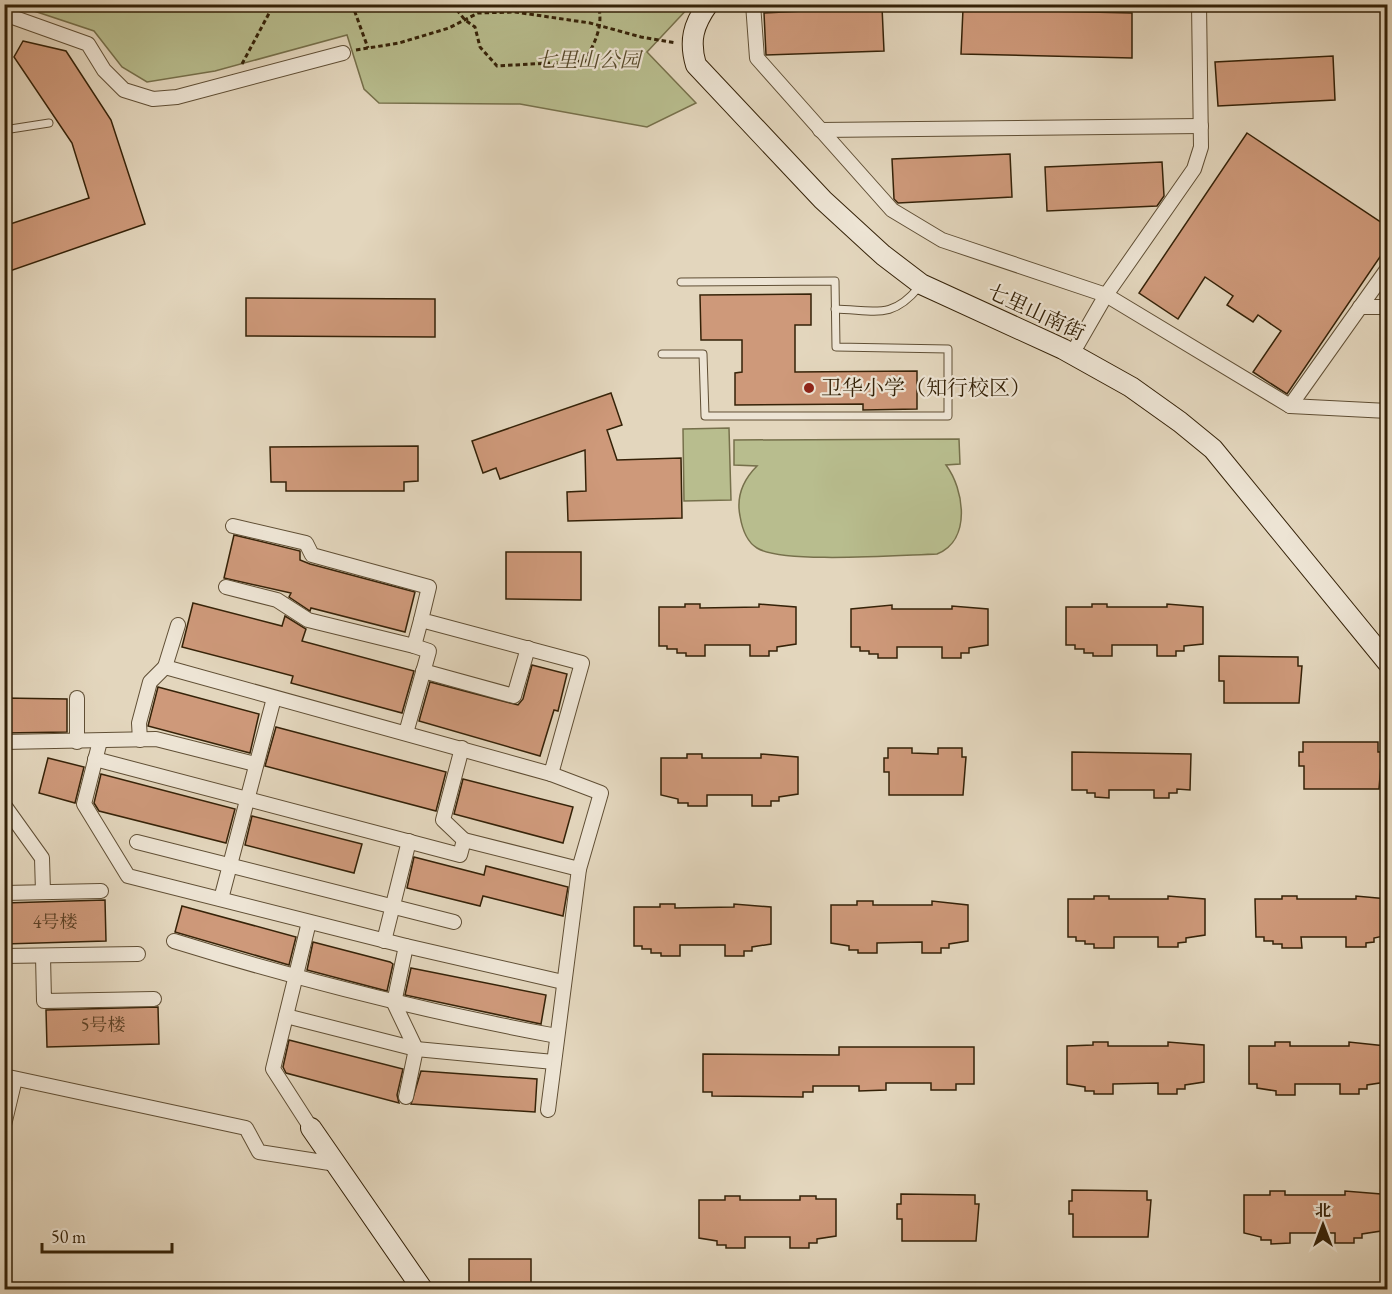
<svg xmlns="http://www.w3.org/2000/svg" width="1392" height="1294" viewBox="0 0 1392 1294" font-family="'EB Garamond','Noto Serif SC',serif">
	<rect width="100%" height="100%" fill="#e3d6bd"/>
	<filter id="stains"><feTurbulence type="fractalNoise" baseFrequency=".00333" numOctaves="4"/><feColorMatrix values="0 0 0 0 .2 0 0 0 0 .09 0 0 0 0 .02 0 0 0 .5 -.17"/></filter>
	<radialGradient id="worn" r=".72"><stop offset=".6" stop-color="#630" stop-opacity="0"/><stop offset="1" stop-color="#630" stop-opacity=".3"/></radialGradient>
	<g fill="#b8bd8e" stroke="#76704b" stroke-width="1.5">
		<path d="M16,5H691L647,52L696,103L647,127L520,104L379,103L364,89L347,35L215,71L147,82L122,67L94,31Z"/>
		<path d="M729,428L731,500L684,501L683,429Z"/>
		<path d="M959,439L960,464L946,465C964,489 972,540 937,554C901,555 782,564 757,548C747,542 742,528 740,516C736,496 743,480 757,466L734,465V440Z"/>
	</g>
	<g fill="#ce997a" stroke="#352208" stroke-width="1.5">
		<path d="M882,7L884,51L766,55L764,13Z"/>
		<path d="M963,9L1132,13V58L961,54Z"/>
		<path d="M23,41L66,51L111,120L145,224L4,273V226L89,198L72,143L14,57Z"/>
		<path d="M1333,56L1335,100L1218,106L1215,62Z"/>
		<path d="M1247,133L1388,227V245L1287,394L1253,372L1281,331L1258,315L1253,322L1227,305L1233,296L1205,277L1178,319L1139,293Z"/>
		<path d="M1010,154L1012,197L898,203L894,199L892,159Z"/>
		<path d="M1162,162L1164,196L1157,206L1047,211L1045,167Z"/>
		<path d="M811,294V325H795V372L917,371V409L863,410V404L735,405V373L742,372V340H701L700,295Z"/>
		<path d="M246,298L435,299V337L246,336Z"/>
		<path d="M611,393L622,425L607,430L617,460L681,458L682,518L568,521L567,492L586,491L585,450L500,479L496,468L483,473L472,441Z"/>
		<path d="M418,446V481L404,482V491H286V482H271L270,447Z"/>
		<path d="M234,535L300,551V560L310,564L415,592L405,632L311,608L310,611L289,597L291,593L224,578Z"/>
		<path d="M506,552H581V600L506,599Z"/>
		<path d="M193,603L282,626L285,616L306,629L302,641L414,671L402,713L291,683L293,676L182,647Z"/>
		<path d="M685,604H700V608L759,607V604L796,607V644L777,647V651H769V656H750V645H705V656H686V653H677V649H667V646H659V607H685Z"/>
		<path d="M1092,604H1107V607H1167V604L1203,607V644L1184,646V651H1176V656H1157V645H1112V656H1093V653H1084V649H1075V645H1066V607H1092Z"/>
		<path d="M892,605V609H952V606L988,609V645L969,648V653H961V658H942V647H897V658H878V654H869V651H860V647H851V609Z"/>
		<path d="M1219,656L1298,657V666H1302L1299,703H1224V681H1219Z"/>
		<path d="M532,665L567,674L558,711L554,710L540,756L419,721L430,682L518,705L523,699Z"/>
		<path d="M158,687L259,714L250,753L148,726Z"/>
		<path d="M4,698L67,699V732L4,733Z"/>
		<path d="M276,727L446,772L436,811L265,766Z"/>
		<path d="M1303,742H1378V752H1382L1379,789H1304V766H1299V752H1303Z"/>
		<path d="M888,748H912V753L938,754V748H962V757H966L963,795H889V772H884V758H888Z"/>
		<path d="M1072,752L1191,754L1190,790L1177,789V793H1169V798H1154V790H1109V798L1095,797V793H1087V790H1072Z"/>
		<path d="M687,754H702V758H761V754L798,757V794L779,797V801H771V806H752V795H707V806H688V803H678V799L661,795V758H687Z"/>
		<path d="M48,758L84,767L75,803L39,793Z"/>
		<path d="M101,774L235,809L226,843L99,811L94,803Z"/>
		<path d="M463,779L573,807L563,843L454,814Z"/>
		<path d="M252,816L362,844L354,873L245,845Z"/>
		<path d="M414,857L484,875L486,866L568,887L563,916L483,896L480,906L407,888Z"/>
		<path d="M1094,896H1109V899H1168V896L1205,899V935L1186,938V942L1178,943V947H1158V937H1114V948H1094V944H1085V941H1076V937H1068V899H1094Z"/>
		<path d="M1282,896H1297V899H1356V896L1388,899V935L1374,938V942L1366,943V947H1346V937H1301L1302,948H1282V944H1273V941H1264V937H1256L1255,899H1282Z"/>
		<path d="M105,900L106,941L4,944V903Z"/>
		<path d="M857,901H873V905H932V901L968,905V941L949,944V948H941V953H922V942L877,943V953H858V950H849V946L831,943V905H857Z"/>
		<path d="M660,904H675V908L734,907V904L771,907V944L752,947V951H744V956H725V945H680V956H661V953H651V949H642V946H634V907H660Z"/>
		<path d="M182,906L296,937L289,965L175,932Z"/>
		<path d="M313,942L390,962L393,964L387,991L307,970Z"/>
		<path d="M411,968L546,995L541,1024L405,995Z"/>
		<path d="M158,1007L159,1044L47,1047L46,1010Z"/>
		<path d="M289,1040L403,1069L397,1095L399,1103L286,1073L283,1067Z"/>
		<path d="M1093,1042H1108V1046H1168V1042L1204,1045V1082L1185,1085V1089H1177V1094H1158V1083L1113,1084V1094H1094V1091H1085V1087L1067,1084V1046L1093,1045Z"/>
		<path d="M1275,1042H1290V1046H1349V1042L1386,1046V1082L1367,1085V1089H1359V1094H1340V1084H1295V1095H1276V1091L1257,1088V1084H1249V1046H1275Z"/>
		<path d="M839,1047H974V1084H956V1090H931V1083H886V1090L859,1091V1086H813V1092H803V1097L712,1096V1092H703V1054L839,1055Z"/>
		<path d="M421,1071L537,1079L535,1112L411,1104Z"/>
		<path d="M1072,1190L1147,1191V1200H1151L1148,1237H1073V1214H1069V1201H1072Z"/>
		<path d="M1270,1191H1285V1195H1345V1191L1381,1194V1231L1362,1234V1238H1354V1243H1335V1233H1290V1243L1271,1244V1240H1261V1237L1244,1233V1195H1270Z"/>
		<path d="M901,1194L975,1195V1204H979L976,1241H902V1219H897V1204H901Z"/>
		<path d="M725,1196H740V1200H800V1196H816V1199H836V1236L817,1239V1243H809V1248H790V1237H745V1248H726V1245H717V1241L699,1238V1200H725Z"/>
		<rect x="469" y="1259" width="62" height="31"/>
	</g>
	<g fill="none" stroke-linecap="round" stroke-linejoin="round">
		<defs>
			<g id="lane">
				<path d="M4,130L49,123"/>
				<path d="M835,309C875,310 892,320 919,287"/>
				<path d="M662,354H703L705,416H948V349L836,347L835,281L681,282"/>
			</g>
			<g id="street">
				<path d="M753,4L757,58L892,210L942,240L1106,295L1290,406L1388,411"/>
				<path d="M4,14L88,44L104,70L124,90L153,99L177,97L343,53"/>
				<path d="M820,130L1201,126"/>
				<path d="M1360,307H1388"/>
				<path d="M1072,354L1106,295L1194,169L1201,147L1199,4"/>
				<path d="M1290,406L1388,268"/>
				<path d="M226,587L277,600L308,620L414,646L421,620"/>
				<path d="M178,625L165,667L551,774L582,663L421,620L429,587L312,555L306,543L233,526"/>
				<path d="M423,671L514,696L528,648"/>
				<path d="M77,698V742"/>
				<path d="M406,733L429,651L414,646"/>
				<path d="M140,740L139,723L150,682L165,667"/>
				<path d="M100,741L84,804L128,876L406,946L563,982"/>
				<path d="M4,742L156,739L255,764"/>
				<path d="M462,748L443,820L464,840"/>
				<path d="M95,759L460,855L464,840L579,869"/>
				<path d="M4,805L42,858L43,892"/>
				<path d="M137,842L454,922"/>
				<path d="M4,893L101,891"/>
				<path d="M221,899L274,698"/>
				<path d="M309,922L273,1069L311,1128"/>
				<path d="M174,941C300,980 427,1012 557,1036"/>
				<path d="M384,941L409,841"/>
				<path d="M406,946L394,1003L416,1049L406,1097"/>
				<path d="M4,956L138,954"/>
				<path d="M43,956L44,1001L154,999"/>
				<path d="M286,1016L416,1049L554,1062"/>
				<path d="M4,1076L246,1128L259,1152L336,1164"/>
				<path d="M548,1110L579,869L601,793L551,774"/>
				<path d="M4,1125L15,1079"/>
			</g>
			<g id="secondary">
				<path d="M708,4C693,25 689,41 696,65L823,200L883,255L921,284L1063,349L1131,387L1180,422L1213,449L1388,663"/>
				<path d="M311,1128L423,1290"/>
			</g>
		</defs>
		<use href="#lane" stroke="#604f35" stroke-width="9"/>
		<use href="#street" stroke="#604f35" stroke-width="16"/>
		<use href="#secondary" stroke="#352208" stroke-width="22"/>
		<g stroke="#352208" stroke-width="3" stroke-dasharray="4.5 3" stroke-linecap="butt">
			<path d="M352,4L368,48"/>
			<path d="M452,4L465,20L475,27L480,47L497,66L585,61C595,42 604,26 598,4"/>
			<path d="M356,50L399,43L449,28L478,13L515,12L590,23L641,37L676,43"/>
			<path d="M242,64L274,4"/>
		</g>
		<use href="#lane" stroke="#ede4d4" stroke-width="7"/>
		<use href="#street" stroke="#ede4d4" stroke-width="14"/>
		<use href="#secondary" stroke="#ede4d4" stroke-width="20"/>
	</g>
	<circle fill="#8f2418" stroke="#ede4d4" stroke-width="2" cx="809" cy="388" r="6"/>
	<g text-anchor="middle" stroke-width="4.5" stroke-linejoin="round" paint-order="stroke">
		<g font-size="18" fill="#5b4024">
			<text x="55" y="928">4号楼</text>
			<text x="103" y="1031">5号楼</text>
		</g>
		<g font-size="21" font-style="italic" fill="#56492a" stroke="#ede4d4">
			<text x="588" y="67">七里山公园</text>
		</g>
		<g font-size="21" fill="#352208" stroke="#ede4d4">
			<text transform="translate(1036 312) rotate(25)" y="7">七里山南街</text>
		</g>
		<g font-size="21" fill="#352208" stroke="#ede4d4" text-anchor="start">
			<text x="821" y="395">卫华小学（知行校区）</text>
		</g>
	</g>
	<rect width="1392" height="1294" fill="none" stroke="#e3d6bd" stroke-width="24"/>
	<rect x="6" y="6" width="1380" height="1282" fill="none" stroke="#352208" stroke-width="3"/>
	<rect x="12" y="12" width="1368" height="1270" fill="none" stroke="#352208" stroke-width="1.5"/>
	<g transform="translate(1323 1225)" stroke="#ede4d4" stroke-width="4.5" paint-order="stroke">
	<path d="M0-4.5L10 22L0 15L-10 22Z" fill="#352208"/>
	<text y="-9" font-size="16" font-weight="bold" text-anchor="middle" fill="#352208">北</text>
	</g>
	<path d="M42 1243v9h130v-9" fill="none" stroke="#352208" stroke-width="3"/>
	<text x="51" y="1243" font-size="18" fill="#352208" stroke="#ede4d4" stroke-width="4.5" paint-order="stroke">50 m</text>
	<rect width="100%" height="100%" filter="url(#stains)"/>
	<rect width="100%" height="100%" fill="url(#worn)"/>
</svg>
